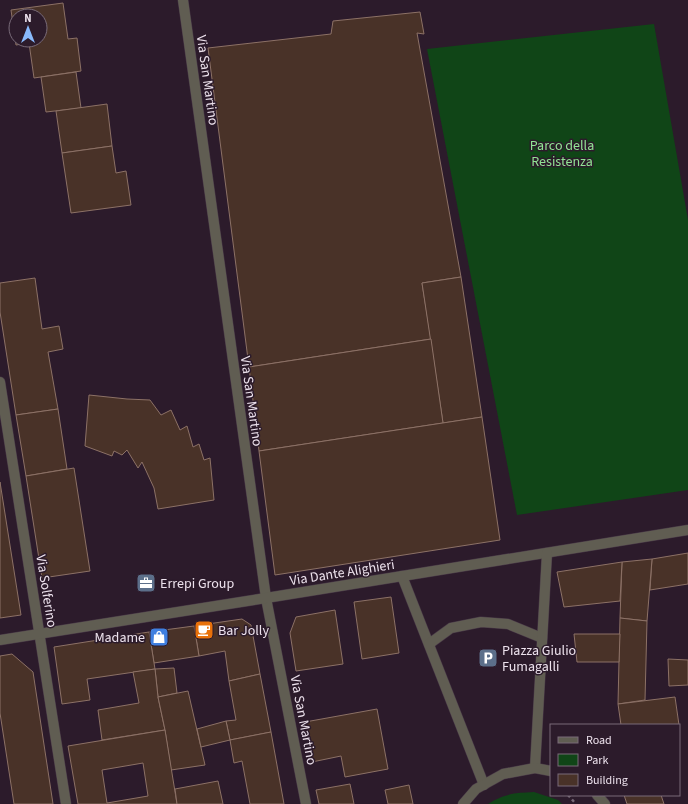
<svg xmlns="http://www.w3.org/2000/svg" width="688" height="804" viewBox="0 0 688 804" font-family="'Source Sans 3',sans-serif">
	<rect width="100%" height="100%" fill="#2c1b2b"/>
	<g fill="#104517">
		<path d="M654,24L688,220V490L517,515L427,49Z"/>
		<path d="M534,792L558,800L562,804H488C505,793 516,793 534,792Z"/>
	</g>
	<g fill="#493228" stroke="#8c7166" fill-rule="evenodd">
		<path d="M63,3L68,39L77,38L81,71L34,78L29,43L16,45L11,10ZM16,16H40V40H16Z"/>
		<path d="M420,12L424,34L417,33L461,277L422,283L431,339L249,367L208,48L331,34L333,21Z"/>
		<path d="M76,72L81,108L46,112L41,77Z"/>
		<path d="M107,104L112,146L62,153L56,111Z"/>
		<path d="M112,146L116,173L126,171L131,205L71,213L62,153Z"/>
		<path d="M461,277L482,417L443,423L422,283Z"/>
		<path d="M35,278L42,329L59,326L63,349L48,352L58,409L16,415L0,312V283Z"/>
		<path d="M431,339L443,423L259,451L249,367Z"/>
		<path d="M89,395L127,399L150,400L161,415L171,410L180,430L187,426L193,447L199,444L204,460L210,458L214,500L158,509L154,488L142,462L138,468L127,450L122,455L114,451L112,456L85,446Z"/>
		<path d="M58,409L67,469L26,476L16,415Z"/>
		<path d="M482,417L500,540L275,575L259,451Z"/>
		<path d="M74,468L90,571L42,578L26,476Z"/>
		<path d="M0,482L21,615L0,618Z"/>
		<path d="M688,553V584L650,590L652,559Z"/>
		<path d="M652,559L647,621L620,618L622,562Z"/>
		<path d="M622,562L620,601L564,607L557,572Z"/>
		<path d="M391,597L399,653L362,659L354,602Z"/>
		<path d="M335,610L343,664L296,671L290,633L296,617Z"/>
		<path d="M620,618L647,621L645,700L618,704Z"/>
		<path d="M242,619L251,625L260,674L229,681L225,651L199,656L194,626Z"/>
		<path d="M194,626L199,656L154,663L149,632Z"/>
		<path d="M149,632L155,669L87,679L90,700L62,704L54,647Z"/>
		<path d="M574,634H620L619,662H577Z"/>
		<path d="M12,654L33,672L53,804H14L0,713V656Z"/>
		<path d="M668,659L688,660V685L669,686Z"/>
		<path d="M174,668L177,693L158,697L155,669Z"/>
		<path d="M155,669L158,697L165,730L102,740L98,710L139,703L133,672Z"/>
		<path d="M260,674L271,732L230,740L226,721L236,720L229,681Z"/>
		<path d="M188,691L205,765L171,770L165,730L158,697Z"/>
		<path d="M675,697L679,725H621L618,704Z"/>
		<path d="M377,709L388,769L345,777L341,756L312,762L305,722Z"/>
		<path d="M226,721L230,740L201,747L197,729Z"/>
		<path d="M165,730L177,804H78L68,746ZM143,763L148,796L107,803L102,770Z"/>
		<path d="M271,732L284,804H250L242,761L234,763L230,740Z"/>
		<path d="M218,781L223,804H177L175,789Z"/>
		<path d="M350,784L354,804H319L316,790Z"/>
		<path d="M409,785L413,804H388L385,790Z"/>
		<path d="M624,795H661L664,804H627Z"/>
	</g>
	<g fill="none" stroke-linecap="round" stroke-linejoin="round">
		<defs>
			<g id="minor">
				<path d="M183,0L266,598L306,804"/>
				<path d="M0,382L66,804"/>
				<path d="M402,576L484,785"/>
				<path d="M0,640L266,598L688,530"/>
				<path d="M429,644L451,628L481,622L508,624L542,638"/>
				<path d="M535,768L547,553"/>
				<path d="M597,795L605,804"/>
				<path d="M463,804L476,789L503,774L535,768L551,771"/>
			</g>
		</defs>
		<use href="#minor" stroke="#473746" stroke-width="11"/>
		<path stroke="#796b79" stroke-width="2.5" stroke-dasharray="3 3" stroke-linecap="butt" d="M568,795L576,804"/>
		<use href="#minor" stroke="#605d52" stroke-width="10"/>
	</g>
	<defs>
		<symbol id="office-square" viewBox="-11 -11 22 22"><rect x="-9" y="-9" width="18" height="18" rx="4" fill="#5c6f8a" stroke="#2c1b2b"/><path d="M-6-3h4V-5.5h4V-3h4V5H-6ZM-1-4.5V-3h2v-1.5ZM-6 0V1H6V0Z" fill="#fff"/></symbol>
		<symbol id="cafe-square" viewBox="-11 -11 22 22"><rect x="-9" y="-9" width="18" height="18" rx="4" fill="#e8710a" stroke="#2c1b2b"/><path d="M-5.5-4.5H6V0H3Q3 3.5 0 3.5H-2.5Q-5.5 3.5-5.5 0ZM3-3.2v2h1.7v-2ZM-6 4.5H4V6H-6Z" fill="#fff"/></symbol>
		<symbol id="shop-square" viewBox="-11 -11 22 22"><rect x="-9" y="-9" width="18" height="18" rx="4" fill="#3f7fe0" stroke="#2c1b2b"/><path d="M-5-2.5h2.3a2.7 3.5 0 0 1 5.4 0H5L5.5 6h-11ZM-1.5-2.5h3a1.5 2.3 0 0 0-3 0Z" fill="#fff"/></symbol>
		<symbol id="parking-square" viewBox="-11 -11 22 22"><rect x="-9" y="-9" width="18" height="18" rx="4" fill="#5c6f8a" stroke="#2c1b2b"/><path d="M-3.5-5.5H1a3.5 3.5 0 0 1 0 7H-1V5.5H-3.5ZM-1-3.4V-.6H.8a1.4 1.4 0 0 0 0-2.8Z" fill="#fff"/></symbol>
	</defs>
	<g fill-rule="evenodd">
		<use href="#office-square" x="135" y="572" width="22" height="22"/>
		<use href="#cafe-square" x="193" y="619" width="22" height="22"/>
		<use href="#shop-square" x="148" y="626" width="22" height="22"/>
		<use href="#parking-square" x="477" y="647" width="22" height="22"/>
	</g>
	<g text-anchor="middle" stroke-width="3" stroke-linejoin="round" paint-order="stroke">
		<g font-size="14" fill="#ede2ed" stroke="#2c1b2b">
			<text transform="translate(208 80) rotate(82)" y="5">Via San Martino</text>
			<text transform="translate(252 401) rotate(82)" y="5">Via San Martino</text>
			<text transform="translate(342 572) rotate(-9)" y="5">Via Dante Alighieri</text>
			<text transform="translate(47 591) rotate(81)" y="5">Via Solferino</text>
			<text transform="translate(304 720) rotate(79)" y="5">Via San Martino</text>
		</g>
		<g font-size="14" fill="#91e494" stroke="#2c1b2b">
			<text x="562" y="150">Parco della<tspan x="562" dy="16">Resistenza</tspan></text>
		</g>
		<g font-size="14" fill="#ede2ed" stroke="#2c1b2b" text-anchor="start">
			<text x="160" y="588">Errepi Group</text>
			<text x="218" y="635">Bar Jolly</text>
			<text x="145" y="642" text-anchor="end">Madame</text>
			<text x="502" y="655">Piazza Giulio<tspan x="502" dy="16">Fumagalli</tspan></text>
		</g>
	</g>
	<rect x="550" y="724" width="130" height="72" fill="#2c1b2b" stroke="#796b79"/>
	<rect x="558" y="737" width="20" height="6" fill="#605d52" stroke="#796b79"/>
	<text x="586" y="744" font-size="12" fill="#ede2ed">Road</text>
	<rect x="558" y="754" width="20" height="12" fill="#104517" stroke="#796b79"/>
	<text x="586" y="764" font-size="12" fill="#ede2ed">Park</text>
	<rect x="558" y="774" width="20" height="12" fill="#493228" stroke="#796b79"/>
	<text x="586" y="784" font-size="12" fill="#ede2ed">Building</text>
	<g transform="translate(28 28)"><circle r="19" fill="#2c1b2b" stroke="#796b79"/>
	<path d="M0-3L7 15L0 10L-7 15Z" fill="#89bafc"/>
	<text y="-6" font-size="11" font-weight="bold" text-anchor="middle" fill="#ede2ed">N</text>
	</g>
</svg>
